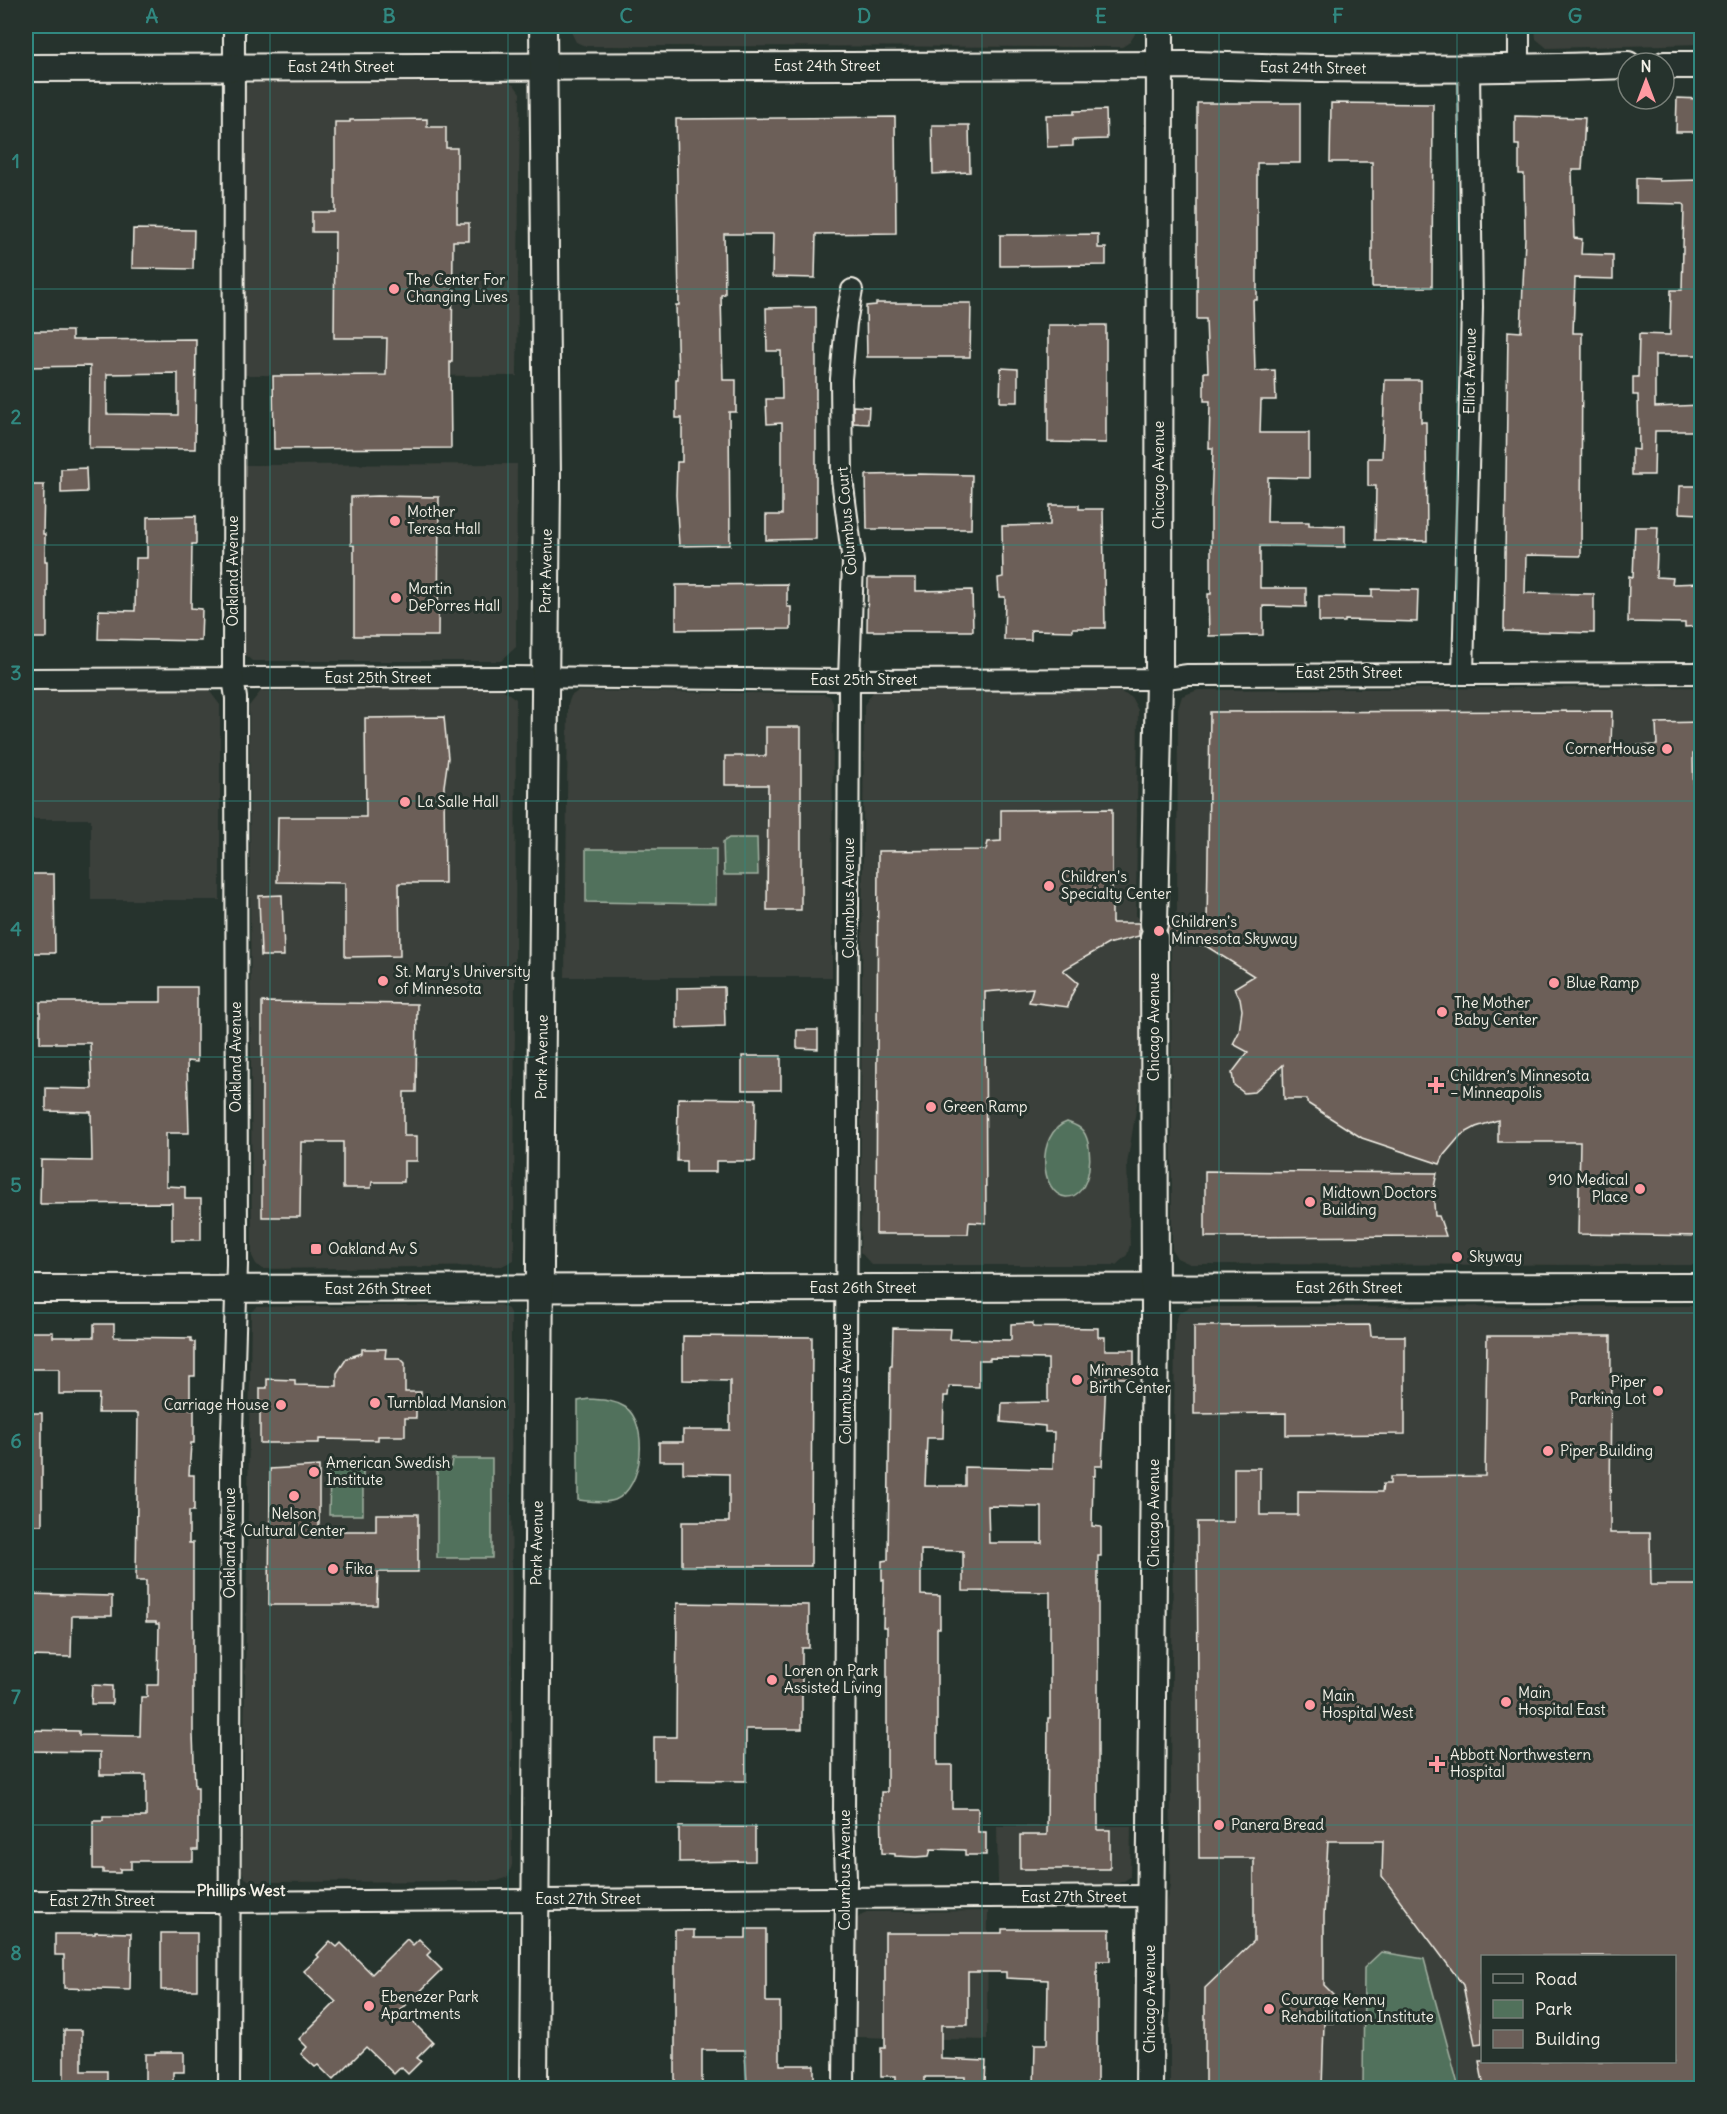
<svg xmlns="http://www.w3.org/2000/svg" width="1727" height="2114" viewBox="0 0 1727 2114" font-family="Delius,sans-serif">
	<rect width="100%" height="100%" fill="#26332d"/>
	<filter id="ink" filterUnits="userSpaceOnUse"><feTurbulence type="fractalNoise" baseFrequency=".0167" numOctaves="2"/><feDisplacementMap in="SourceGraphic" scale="12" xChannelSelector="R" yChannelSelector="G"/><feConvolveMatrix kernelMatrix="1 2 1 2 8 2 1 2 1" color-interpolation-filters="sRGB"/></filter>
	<g filter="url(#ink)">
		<g fill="#3b403a" fill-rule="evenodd">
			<path d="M572,26H1135V34L1130,42L1122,47L585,46L576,42L572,34Z"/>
			<path d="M1535,26H1701V44L1547,48L1536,39Z"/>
			<path d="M260,76L501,78L515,86L520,93L517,376L242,375L244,97L246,86Z"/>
			<path d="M517,464L516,647L501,661H252L243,653L242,465Z"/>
			<path d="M1701,687V1265L1190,1264L1177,1258L1172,1250L1171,920L1177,911L1178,709L1182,696L1198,690Z"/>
			<path d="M208,689L220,705V900H91V819H26V691Z"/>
			<path d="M502,689L516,699L514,1260L502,1266L262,1269L256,1264L252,1256L249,706L261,691Z"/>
			<path d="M578,691L824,694L830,696L833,703L832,977H565L568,704L571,696Z"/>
			<path d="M873,692H1120L1131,697L1138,710L1136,916L1140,919L1141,1080L1127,1164L1130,1245L1127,1255L1116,1265H872L860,1252L864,705Z"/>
			<path d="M500,1305L508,1309L511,1315L512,1865L508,1877L497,1881L252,1882L245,1878L242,1871L251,1312L257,1307Z"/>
			<path d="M1701,1306V2088H1170V1980L1164,1953L1165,1907L1170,1885L1175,1324L1179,1313L1190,1307ZM1482,1956H1674V2062H1482Z"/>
			<path d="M997,1826H1131L1130,1877L1124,1881L1116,1884H998Z"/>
			<path d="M988,1911L987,2040L857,2037V1919L862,1914L867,1912Z"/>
		</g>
		<g fill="#51715b" stroke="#a2b1a2" stroke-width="1.5">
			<path d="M729,838H757L758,875H724L723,842Z"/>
			<path d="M586,849H716V904L586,902Z"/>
			<path d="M1067,1122C1073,1124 1079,1126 1083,1131C1095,1147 1092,1198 1066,1197C1040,1195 1035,1133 1067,1122Z"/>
			<path d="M589,1399C602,1400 614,1400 625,1407C649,1423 644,1488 615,1500C604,1504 589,1501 578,1500V1401Z"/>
			<path d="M452,1459H492V1558H437V1466H451Z"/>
			<path d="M330,1470L363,1471V1515H329Z"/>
			<path d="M1381,1952L1424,1959L1459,2088H1363L1364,1968Z"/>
		</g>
		<g fill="#6c5f59" stroke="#f4f1e8" stroke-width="1.5" fill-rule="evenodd">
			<path d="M1677,98L1701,99V132H1676Z"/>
			<path d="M1197,103H1300V163H1257V300H1253L1255,371L1275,370L1276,400H1261L1260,433H1309V478L1268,477L1267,522H1309V525L1345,526V547L1260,546V588H1306V607L1263,606V635L1209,636L1208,594H1211V504L1213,448H1209L1210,401H1204V372H1208L1206,319H1197Z"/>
			<path d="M1331,103L1433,104L1432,287H1372V162H1330Z"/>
			<path d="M1106,110L1107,139L1073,140V146L1047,147L1046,115L1074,114V111Z"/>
			<path d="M1515,116L1585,118L1582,170H1572L1574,238L1582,239L1581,254L1613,255V279L1575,278L1573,333H1582L1581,556L1526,555L1525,593L1594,594V633L1504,631L1508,331L1521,332L1525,238L1524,174H1519V145H1515Z"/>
			<path d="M895,117L896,233L816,234L815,278L772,277L773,234H724L725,294L721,295L723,380H736V412H729L730,545L679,546L676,495L677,462H682V418H676V379H678L676,305H679L676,119Z"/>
			<path d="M427,119V127H446V148H457V223H469V241H453L452,362H450L451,448L274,449L273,376L386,375L387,338H334L335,232H312V212H335V122H350V120Z"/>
			<path d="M932,125H969L970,172L933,174Z"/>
			<path d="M1636,178L1659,179V181L1701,180V355H1655V407L1701,405V431H1655L1654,475H1632V449L1639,450L1638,395H1633V377H1638L1639,334L1670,335L1671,290H1682L1684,206L1683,204L1636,203Z"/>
			<path d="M133,229L194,230L193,269L132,268Z"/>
			<path d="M1098,234V248H1106V265L1000,266V235Z"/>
			<path d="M876,303H971L970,357H867L866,306L876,305Z"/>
			<path d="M816,307V539L766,540V515H782V423L767,424L766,399H782L781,351H767L766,308Z"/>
			<path d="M1048,325H1106V443L1048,442Z"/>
			<path d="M26,331H72V340L196,339L195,449L89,448L90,366L26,367ZM178,373V415L107,414V374Z"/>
			<path d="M1001,368L1018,369V402H1000Z"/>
			<path d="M1385,380H1421V422H1426L1427,541L1375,540L1376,486H1368V458H1382Z"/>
			<path d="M853,406L869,407L868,424L853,423Z"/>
			<path d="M86,468L87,492L61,493V469Z"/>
			<path d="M919,474L972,475L971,529H867L866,475Z"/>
			<path d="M26,485H44L43,534H45V561H47V638H26Z"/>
			<path d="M1680,486H1701V514L1679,513Z"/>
			<path d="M377,496L439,497L438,636H354V545H351V497Z"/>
			<path d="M1050,505H1079V509H1103L1105,628H1073V631L1031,630V640H1004L1005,597H999L998,578L1003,577L1002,526L1050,525Z"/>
			<path d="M196,516V544H192L191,608L202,609L201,641L98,639L99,610L135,611L136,558H147V517Z"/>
			<path d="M1635,527H1658L1656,577L1673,578L1672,584L1701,583V626L1685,627V623L1628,622L1629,576L1633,577Z"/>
			<path d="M868,578H916V591L972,590L973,631H867Z"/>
			<path d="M787,584V607H791V629L676,630V585Z"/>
			<path d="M1372,589L1418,590L1417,622L1345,620V622H1319V596L1372,597Z"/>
			<path d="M1612,711L1611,746L1657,745L1656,723L1701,722V754H1693L1694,804H1701V1236L1578,1234L1580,1142H1498V1120L1476,1127L1461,1135L1444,1155L1440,1164L1362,1138L1307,1103V1099H1284L1283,1065L1254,1092L1244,1093L1234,1085L1232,1073L1248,1052L1233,1044L1239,1032L1242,1010L1240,998L1234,988L1254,976L1206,946L1169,939L1167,930L1169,924L1207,925L1210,712Z"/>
			<path d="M444,717L448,758L444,786L445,883H399L400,956L345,957V883L277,882L278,817H366L365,718Z"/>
			<path d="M766,727H801V910H767L768,785H725V756H766Z"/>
			<path d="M1112,809V923H1139V936L1108,944L1063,970L1078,983L1071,996L1068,1007L1029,1002L1033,988L985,992L986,1223L969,1222L968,1234H876L878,851L986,850L988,842L1001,841V810Z"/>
			<path d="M26,874H54L55,953H26Z"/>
			<path d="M282,895L284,956H261L259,896Z"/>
			<path d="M161,987H197V1062L187,1061L189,1133H166V1186L185,1187V1199H201V1240H172V1203L40,1204L41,1160L92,1161L91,1112L46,1111V1088L92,1089L90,1043H40V1002H161Z"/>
			<path d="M724,987L725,1026L677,1028V988Z"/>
			<path d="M262,1002L417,1004L416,1092H404V1136H417V1161H404V1182H372L371,1188H343V1142H301L300,1217H262Z"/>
			<path d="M797,1030H818V1049L797,1048Z"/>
			<rect x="742" y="1056" width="39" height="34"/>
			<path d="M678,1098L756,1099L755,1161H716V1172H686V1161H677Z"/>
			<path d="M1205,1171L1437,1173L1433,1192L1435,1216H1439L1446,1236L1205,1237Z"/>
			<path d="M1033,1323V1327L1098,1328V1337H1105V1350H1134V1378H1106L1102,1466H1095V1476H1093L1092,1526L1101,1527V1556H1098V1830H1110V1869H1020V1835H1047L1048,1718H1050V1592L963,1591V1551L921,1550V1595L940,1596V1628H937V1765H952V1808H978V1832H986V1855H965V1850L931,1849L929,1856L916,1857L895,1856V1854L882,1853L881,1792H887V1627H883L884,1580H882V1561L888,1560L890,1366H892L893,1328L951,1329L950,1339L1011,1340V1324ZM990,1358L1048,1359V1402L1002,1403L1001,1422L1045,1426V1432H1054L1053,1469L965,1467V1486H925L927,1438H943L944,1396H948L949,1386L979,1387V1360H990ZM988,1506L1042,1507V1543H989Z"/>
			<path d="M94,1324H114V1337L191,1338V1341L195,1342V1376H190V1409H194V1443H191L189,1475H194V1511H189V1543H193V1734L195,1787H198V1850H193V1861H131V1869H120V1873H103V1869H93V1821H103V1817H146V1775H100V1752L26,1751V1730L79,1731V1735L140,1736L141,1697H147V1685H158L159,1624H156V1622H146V1581H136L138,1413H98L99,1394H59V1369H26V1332H53V1337H94Z"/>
			<path d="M1370,1325L1371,1336H1405V1434L1286,1435V1413L1194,1414V1326Z"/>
			<path d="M683,1336L812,1337L811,1566H682V1522H729V1474L683,1473V1461H659V1442H683V1430H730V1381L683,1380Z"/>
			<path d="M1487,1336H1611L1610,1533H1650L1651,1585H1701V2088H1484L1479,2061H1674V1956H1482V2043L1475,2044L1463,1985L1382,1876L1383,1841H1328L1324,1916V1985L1333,1994V2023H1324L1322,2088H1205V1988L1254,1941V1858H1199L1197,1522H1234V1468H1260V1515H1298V1491L1382,1492L1383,1484H1390V1477L1485,1476Z"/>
			<path d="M362,1349H386L385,1358H400L405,1363V1392H421V1408H416V1418H405V1436H378V1440L319,1439V1443H260V1388H267V1379L295,1380V1385L337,1386V1373L347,1358L362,1353Z"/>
			<rect x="26" y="1413" width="16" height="112"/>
			<path d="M319,1466V1531H376V1514H418V1572H378L377,1605H269L270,1469Z"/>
			<path d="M26,1594L112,1596V1616H72L71,1657L26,1656Z"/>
			<path d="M677,1603L809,1605V1648H802V1729H746V1781L654,1780V1737H676Z"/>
			<path d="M92,1685L112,1686V1704H91Z"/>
			<path d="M679,1827H755V1861L679,1862Z"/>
			<path d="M746,1929H766V2002H780V2065H814V2086L773,2085V2088H747L745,2050H702V2088H675V1930H694V1938H746Z"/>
			<path d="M1002,1929H1110V1961H1097V2088H1034L1035,2044H1047L1048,1980L1006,1978V1972H968V2025H941V2059L986,2061L985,2082H965V2077H925V2088H896V2076H881V2048H885V1933H1002Z"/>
			<path d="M95,1932L131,1933L130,1990L64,1988V1955H55V1934H95Z"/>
			<rect x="161" y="1933" width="36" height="57"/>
			<path d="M407,1939L413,1945L419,1939L431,1951L427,1955L442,1970L401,2010L433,2042L417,2058L421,2061L408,2074L401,2067L394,2074L366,2047L333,2080L318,2065L315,2067L301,2054L307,2047L299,2039L336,2002L304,1971L319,1957L317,1955L330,1941L337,1947L341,1943L372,1974Z"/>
			<path d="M64,2030H82V2071H107V2087L64,2088Z"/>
			<path d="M155,2052H184V2072H173V2088H145V2054H155Z"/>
		</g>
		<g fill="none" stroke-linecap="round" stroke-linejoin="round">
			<defs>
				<g id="minor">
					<path d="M1519,26V68"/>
					<path d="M1463,674L1472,307L1469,69"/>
					<path d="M26,679L506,677L849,680L1159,679L1188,675L1702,673"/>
					<path d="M26,1901L211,1902L1150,1896"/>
					<path d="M229,2088L231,1464L237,1264L236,698L233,678L234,26"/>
					<path d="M844,2088L846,1879L844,1817L849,680L853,562L842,479L841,379L846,323L852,290"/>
				</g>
				<g id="tertiary">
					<path d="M1664,65H1702"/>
					<path d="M26,68L1193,65C1338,70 1483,70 1628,65"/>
					<path d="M1154,924L1159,679L1160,26"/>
					<path d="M26,1289L1702,1287"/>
					<path d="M534,2088L541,1126L547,480L543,26"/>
					<path d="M1149,2088L1155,1311L1154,937"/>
				</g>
			</defs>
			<use href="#minor" stroke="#f4f1e8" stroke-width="24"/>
			<use href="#tertiary" stroke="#f4f1e8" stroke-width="30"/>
			<use href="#minor" stroke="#26332d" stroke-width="20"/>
			<use href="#tertiary" stroke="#26332d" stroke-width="26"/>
		</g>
	</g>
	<path fill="none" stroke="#318880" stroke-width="1.5" stroke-opacity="0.55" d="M270,26V2088M508,26V2088M745,26V2088M982,26V2088M1219,26V2088M1457,26V2088M26,289H1702M26,545H1702M26,801H1702M26,1057H1702M26,1313H1702M26,1569H1702M26,1825H1702"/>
	<g fill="#ff9aa2" stroke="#26332d" stroke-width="2">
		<circle cx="394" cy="289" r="6"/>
		<circle cx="395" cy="521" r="6"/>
		<circle cx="396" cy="598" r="6"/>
		<circle cx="1667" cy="749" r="6"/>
		<circle cx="405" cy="802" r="6"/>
		<circle cx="1049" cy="886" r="6"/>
		<circle cx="1159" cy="931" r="6"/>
		<circle cx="383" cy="981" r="6"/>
		<circle cx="1554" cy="983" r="6"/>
		<circle cx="1442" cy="1012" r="6"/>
		<path d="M1433 1076h6v6h6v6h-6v6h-6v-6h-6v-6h6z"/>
		<circle cx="931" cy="1107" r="6"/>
		<circle cx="1640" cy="1189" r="6"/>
		<circle cx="1310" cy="1202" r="6"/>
		<rect x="310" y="1243" width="12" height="12" rx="3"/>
		<circle cx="1457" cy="1257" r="6"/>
		<circle cx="1077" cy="1380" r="6"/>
		<circle cx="1658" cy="1391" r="6"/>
		<circle cx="375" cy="1403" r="6"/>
		<circle cx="281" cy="1405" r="6"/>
		<circle cx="1548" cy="1451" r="6"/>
		<circle cx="314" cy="1472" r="6"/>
		<circle cx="294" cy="1496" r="6"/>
		<circle cx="333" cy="1569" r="6"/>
		<circle cx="772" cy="1680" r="6"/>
		<circle cx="1506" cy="1702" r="6"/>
		<circle cx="1310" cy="1705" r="6"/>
		<path d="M1434 1755h6v6h6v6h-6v6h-6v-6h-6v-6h6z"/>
		<circle cx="1219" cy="1825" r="6"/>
		<circle cx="369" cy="2006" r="6"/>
		<circle cx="1269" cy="2009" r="6"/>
	</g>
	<g text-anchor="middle" stroke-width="6" stroke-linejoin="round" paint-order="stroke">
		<g font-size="15" fill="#f4f1e8" stroke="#26332d">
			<text x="827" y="71">East 24th Street</text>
			<text x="341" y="72">East 24th Street</text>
			<text transform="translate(1313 68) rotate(1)" y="5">East 24th Street</text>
			<text transform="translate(1470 371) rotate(-89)" y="5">Elliot Avenue</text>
			<text transform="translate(1159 475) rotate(-90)" y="5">Chicago Avenue</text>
			<text transform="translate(847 521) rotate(-95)" y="5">Columbus Court</text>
			<text transform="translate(233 571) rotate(-90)" y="5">Oakland Avenue</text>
			<text transform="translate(546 571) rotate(-89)" y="5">Park Avenue</text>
			<text x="1349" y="678">East 25th Street</text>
			<text x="378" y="683">East 25th Street</text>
			<text x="864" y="685">East 25th Street</text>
			<text transform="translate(849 898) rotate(-90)" y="5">Columbus Avenue</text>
			<text transform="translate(1154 1027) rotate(-90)" y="5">Chicago Avenue</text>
			<text transform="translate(236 1057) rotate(-90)" y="5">Oakland Avenue</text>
			<text transform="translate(542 1057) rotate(-89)" y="5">Park Avenue</text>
			<text x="863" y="1293">East 26th Street</text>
			<text x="1349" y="1293">East 26th Street</text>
			<text x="378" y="1294">East 26th Street</text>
			<text transform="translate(846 1384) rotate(-90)" y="5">Columbus Avenue</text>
			<text transform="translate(1154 1513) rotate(-90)" y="5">Chicago Avenue</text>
			<text transform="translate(230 1543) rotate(-90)" y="5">Oakland Avenue</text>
			<text transform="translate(537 1543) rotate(-89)" y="5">Park Avenue</text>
			<text transform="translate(845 1870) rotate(-90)" y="5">Columbus Avenue</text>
			<text x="1074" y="1902">East 27th Street</text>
			<text x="588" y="1904">East 27th Street</text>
			<text x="102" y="1906">East 27th Street</text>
			<text transform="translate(1150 1999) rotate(-90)" y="5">Chicago Avenue</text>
		</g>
		<g font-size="15" fill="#f4f1e8" stroke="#26332d" text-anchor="start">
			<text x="406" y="285">The Center For<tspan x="406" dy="17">Changing Lives</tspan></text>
			<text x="407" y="517">Mother<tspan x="407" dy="17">Teresa Hall</tspan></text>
			<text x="408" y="594">Martin<tspan x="408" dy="17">DePorres Hall</tspan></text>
			<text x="1655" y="754" text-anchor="end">CornerHouse</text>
			<text x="417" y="807">La Salle Hall</text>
			<text x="1061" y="882">Children's<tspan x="1061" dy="17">Specialty Center</tspan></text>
			<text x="1171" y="927">Children's<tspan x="1171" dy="17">Minnesota Skyway</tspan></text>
			<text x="395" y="977">St. Mary's University<tspan x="395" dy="17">of Minnesota</tspan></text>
			<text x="1566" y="988">Blue Ramp</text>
			<text x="1454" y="1008">The Mother<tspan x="1454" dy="17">Baby Center</tspan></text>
			<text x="1450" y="1081">Children’s Minnesota<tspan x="1450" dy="17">– Minneapolis</tspan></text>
			<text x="943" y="1112">Green Ramp</text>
			<text x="1628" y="1185" text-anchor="end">910 Medical<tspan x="1628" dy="17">Place</tspan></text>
			<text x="1322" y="1198">Midtown Doctors<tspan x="1322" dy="17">Building</tspan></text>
			<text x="328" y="1254">Oakland Av S</text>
			<text x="1469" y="1262">Skyway</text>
			<text x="1089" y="1376">Minnesota<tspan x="1089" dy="17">Birth Center</tspan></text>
			<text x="1646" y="1387" text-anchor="end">Piper<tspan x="1646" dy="17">Parking Lot</tspan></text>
			<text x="387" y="1408">Turnblad Mansion</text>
			<text x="269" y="1410" text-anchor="end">Carriage House</text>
			<text x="1560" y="1456">Piper Building</text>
			<text x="326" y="1468">American Swedish<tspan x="326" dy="17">Institute</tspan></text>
			<text x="294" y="1519" text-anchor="middle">Nelson<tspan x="294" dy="17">Cultural Center</tspan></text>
			<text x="345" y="1574">Fika</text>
			<text x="784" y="1676">Loren on Park<tspan x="784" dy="17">Assisted Living</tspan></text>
			<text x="1518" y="1698">Main<tspan x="1518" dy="17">Hospital East</tspan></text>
			<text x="1322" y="1701">Main<tspan x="1322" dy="17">Hospital West</tspan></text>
			<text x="1450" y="1760">Abbott Northwestern<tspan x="1450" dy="17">Hospital</tspan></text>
			<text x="1231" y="1830">Panera Bread</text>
			<text x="381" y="2002">Ebenezer Park<tspan x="381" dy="17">Apartments</tspan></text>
			<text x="1281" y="2005">Courage Kenny<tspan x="1281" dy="17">Rehabilitation Institute</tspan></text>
		</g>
		<g font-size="16" font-weight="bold" fill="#f4f1e8" stroke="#26332d">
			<text x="241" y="1896">Phillips West</text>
		</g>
	</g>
	<rect width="1727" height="2114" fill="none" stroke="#26332d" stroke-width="66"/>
	<rect x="1481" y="1955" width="195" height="108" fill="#26332d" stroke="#787f78" stroke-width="1.5"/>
	<rect x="1493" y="1974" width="30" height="9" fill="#26332d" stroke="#787f78" stroke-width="1.5"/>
	<text x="1535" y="1985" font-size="18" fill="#f4f1e8">Road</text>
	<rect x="1493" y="2000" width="30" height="18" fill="#51715b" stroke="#787f78" stroke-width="1.5"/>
	<text x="1535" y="2015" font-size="18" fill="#f4f1e8">Park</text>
	<rect x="1493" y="2030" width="30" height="18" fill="#6c5f59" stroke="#787f78" stroke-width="1.5"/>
	<text x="1535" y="2045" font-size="18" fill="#f4f1e8">Building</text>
	<g transform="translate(1646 81)"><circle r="28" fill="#26332d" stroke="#787f78" stroke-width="1.5"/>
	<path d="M0-4.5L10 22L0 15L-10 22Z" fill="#ff9aa2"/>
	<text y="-9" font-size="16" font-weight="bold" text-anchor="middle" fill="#f4f1e8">N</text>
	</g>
	<rect x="33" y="33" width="1661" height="2048" fill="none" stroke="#318880" stroke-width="2"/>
	<g font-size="20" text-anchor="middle" font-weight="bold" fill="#318880">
		<text x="152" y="23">A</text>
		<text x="389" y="23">B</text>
		<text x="626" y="23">C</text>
		<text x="864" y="23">D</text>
		<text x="1101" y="23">E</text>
		<text x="1338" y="23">F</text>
		<text x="1575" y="23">G</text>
		<text x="16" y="168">1</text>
		<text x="16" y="424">2</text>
		<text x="16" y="680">3</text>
		<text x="16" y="936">4</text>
		<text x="16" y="1192">5</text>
		<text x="16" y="1448">6</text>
		<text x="16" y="1704">7</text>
		<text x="16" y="1960">8</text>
	</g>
</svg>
